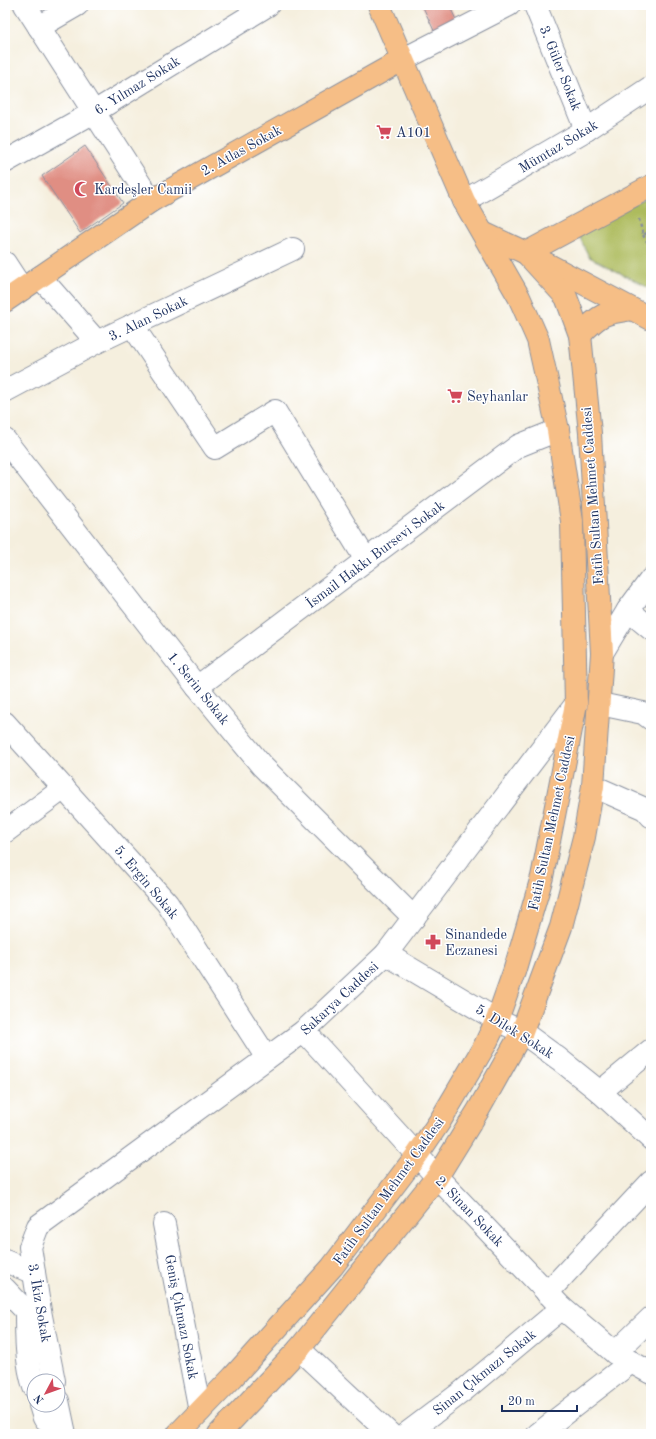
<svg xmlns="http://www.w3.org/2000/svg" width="656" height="1439" viewBox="0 0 656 1439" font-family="'Old Standard TT',serif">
	<rect width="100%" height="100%" fill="#fff"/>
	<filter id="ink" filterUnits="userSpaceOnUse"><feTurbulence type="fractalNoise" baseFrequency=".025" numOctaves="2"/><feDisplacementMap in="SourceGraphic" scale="8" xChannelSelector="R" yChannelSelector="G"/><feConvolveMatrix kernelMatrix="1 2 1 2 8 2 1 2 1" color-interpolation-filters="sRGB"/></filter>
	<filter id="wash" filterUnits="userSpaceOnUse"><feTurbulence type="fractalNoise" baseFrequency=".012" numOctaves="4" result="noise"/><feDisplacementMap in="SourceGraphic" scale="16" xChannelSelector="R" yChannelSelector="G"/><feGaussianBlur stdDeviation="0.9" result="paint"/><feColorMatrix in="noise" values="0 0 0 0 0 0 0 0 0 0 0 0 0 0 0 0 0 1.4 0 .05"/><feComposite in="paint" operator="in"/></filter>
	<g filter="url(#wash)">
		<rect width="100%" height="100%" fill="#f5efde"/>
		<path fill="#adbb5d" stroke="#64755e" d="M651,196V289L589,257L578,234Z"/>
		<g id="blocks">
			<g fill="#e08e83">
				<path d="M422,5H449L459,26L437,37Z"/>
				<path d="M85,146L123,203L80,233L42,176Z"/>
			</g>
		</g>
	</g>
	<g filter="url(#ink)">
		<use href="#blocks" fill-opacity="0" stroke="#888f9e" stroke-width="1"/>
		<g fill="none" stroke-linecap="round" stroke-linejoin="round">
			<defs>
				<g id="minor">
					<path d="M25,5L151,201"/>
					<path d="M535,5L586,130"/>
					<path d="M39,27L77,5"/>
					<path d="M402,60L509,5"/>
					<path d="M5,162L94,112L268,5"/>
					<path d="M464,201L586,130L651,87"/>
					<path d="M5,263L22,289"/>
					<path d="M40,277L97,342"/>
					<path d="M132,325L215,448L275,411L366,560"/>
					<path d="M5,391L97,342L293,249"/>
					<path d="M5,440L197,687L262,766L414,918"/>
					<path d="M628,610L651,629"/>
					<path d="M602,653L628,610L651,579"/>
					<path d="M197,687L518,446L558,430"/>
					<path d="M600,704L643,713L651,719"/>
					<path d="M5,723L167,903L267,1058"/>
					<path d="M593,786L645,809L651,816"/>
					<path d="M5,832L64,788"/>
					<path d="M386,954L497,1020L522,1032L559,1059L600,1092L651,1139"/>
					<path d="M304,1031L437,1177L562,1308L615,1353L651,1373"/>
					<path d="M600,1092L651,1050"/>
					<path d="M164,1224L200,1411"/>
					<path d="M5,1261L34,1273"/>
					<path d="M5,1289L26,1311C26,1336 26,1363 34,1387"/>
					<path d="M547,1293L651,1182"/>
					<path d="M299,1349L390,1434"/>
					<path d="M615,1353L651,1318"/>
					<path d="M54,1381L40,1311L30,1247L38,1226L304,1031L386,954L576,704"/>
					<path d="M58,1401L65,1434"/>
					<path d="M40,1405L44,1418L64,1431"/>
					<path d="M406,1434L463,1391L562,1308"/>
					<path d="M538,1434L631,1362"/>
				</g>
				<g id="major">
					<path d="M483,233L526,253L651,319"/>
					<path d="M526,253L651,186"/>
					<path d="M5,301L151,201L402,60"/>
					<path d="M580,335C599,315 603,313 631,309"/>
					<path d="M178,1434L233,1377L332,1267L417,1155L440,1121L485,1045L497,1020L514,972L542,877L576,704L572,521L558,430L538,340L519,297L464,201L379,5"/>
					<path d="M219,1434L299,1349L437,1177L479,1109L522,1032L561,927L584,837L593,786L602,653L590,433L580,335L566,297L526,253"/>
				</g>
			</defs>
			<use href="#minor" stroke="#888f9e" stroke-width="24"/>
			<use href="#major" stroke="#888f9e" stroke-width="24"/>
			<g stroke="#888f9e" stroke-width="2.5" stroke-dasharray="3 3" stroke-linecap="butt">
				<path d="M639,219L643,235L651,231"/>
				<path d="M643,235L651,248"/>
			</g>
			<use href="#minor" stroke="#fff" stroke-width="22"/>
			<use href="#major" stroke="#f6be86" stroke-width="22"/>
		</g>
	</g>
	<defs>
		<symbol id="supermarket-bare" viewBox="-9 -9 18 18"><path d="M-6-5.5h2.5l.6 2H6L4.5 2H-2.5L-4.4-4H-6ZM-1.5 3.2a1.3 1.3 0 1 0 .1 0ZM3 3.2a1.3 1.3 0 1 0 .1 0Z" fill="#d1495b" stroke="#fff" stroke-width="2.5" paint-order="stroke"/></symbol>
		<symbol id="mosque-bare" viewBox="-9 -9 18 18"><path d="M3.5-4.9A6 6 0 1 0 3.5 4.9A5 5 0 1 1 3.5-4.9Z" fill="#d1495b" stroke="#fff" stroke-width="2.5" paint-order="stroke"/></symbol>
		<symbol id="pharmacy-bare" viewBox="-9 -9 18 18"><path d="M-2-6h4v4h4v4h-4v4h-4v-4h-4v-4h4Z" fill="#d1495b" stroke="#fff" stroke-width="2.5" paint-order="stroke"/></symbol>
	</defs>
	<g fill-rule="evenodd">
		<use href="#supermarket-bare" x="373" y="121" width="22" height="22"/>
		<use href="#mosque-bare" x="71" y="178" width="22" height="22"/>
		<use href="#supermarket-bare" x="444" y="385" width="22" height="22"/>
		<use href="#pharmacy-bare" x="422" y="931" width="22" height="22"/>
	</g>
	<g text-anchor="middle" stroke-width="3" stroke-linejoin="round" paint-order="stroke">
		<g font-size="14" fill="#1b2f5e" stroke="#fff">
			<text transform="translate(561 68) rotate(68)" y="5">3. Güler Sokak</text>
			<text transform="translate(137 85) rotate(-32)" y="5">6. Yılmaz Sokak</text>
			<text transform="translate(558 146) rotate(-31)" y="5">Mümtaz Sokak</text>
			<text transform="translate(241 150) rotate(-29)" y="5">2. Atlas Sokak</text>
			<text transform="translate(148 318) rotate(-26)" y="5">3. Alan Sokak</text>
			<text transform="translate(592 496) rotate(-94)" y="5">Fatih Sultan Mehmet Caddesi</text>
			<text transform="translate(375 554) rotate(-37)" y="5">İsmail Hakkı Bursevi Sokak</text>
			<text transform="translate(199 688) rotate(51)" y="5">1. Serin Sokak</text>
			<text transform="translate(551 823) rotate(-78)" y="5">Fatih Sultan Mehmet Caddesi</text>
			<text transform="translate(147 882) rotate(50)" y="5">5. Ergin Sokak</text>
			<text transform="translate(339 998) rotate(-43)" y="5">Sakarya Caddesi</text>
			<text transform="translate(515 1031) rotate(32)" y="5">5. Dilek Sokak</text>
			<text transform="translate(388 1191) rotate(-54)" y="5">Fatih Sultan Mehmet Caddesi</text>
			<text transform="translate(470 1211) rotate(46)" y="5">2. Sinan Sokak</text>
			<text transform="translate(40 1303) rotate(80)" y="5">3. İkiz Sokak</text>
			<text transform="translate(182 1317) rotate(79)" y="5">Geniş Çıkmazı Sokak</text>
			<text transform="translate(484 1372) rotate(-39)" y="5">Sinan Çıkmazı Sokak</text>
		</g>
		<g font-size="14" fill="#1b2f5e" stroke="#fff" text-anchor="start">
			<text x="396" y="137">A101</text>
			<text x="94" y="194">Kardeşler Camii</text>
			<text x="467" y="401">Seyhanlar</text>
			<text x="445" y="939">Sinandede<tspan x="445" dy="16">Eczanesi</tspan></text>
		</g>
	</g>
	<rect width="656" height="1439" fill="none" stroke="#fff" stroke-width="20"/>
	<g transform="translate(46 1393) rotate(229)"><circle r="19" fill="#ffffff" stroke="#a4acbf"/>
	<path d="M0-3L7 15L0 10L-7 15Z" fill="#d1495b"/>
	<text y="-6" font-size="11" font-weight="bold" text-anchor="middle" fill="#1b2f5e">N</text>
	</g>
	<path d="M502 1405v6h75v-6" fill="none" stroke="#1b2f5e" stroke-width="2"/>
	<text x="508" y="1405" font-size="12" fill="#1b2f5e" stroke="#ffffff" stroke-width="3" paint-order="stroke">20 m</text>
</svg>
